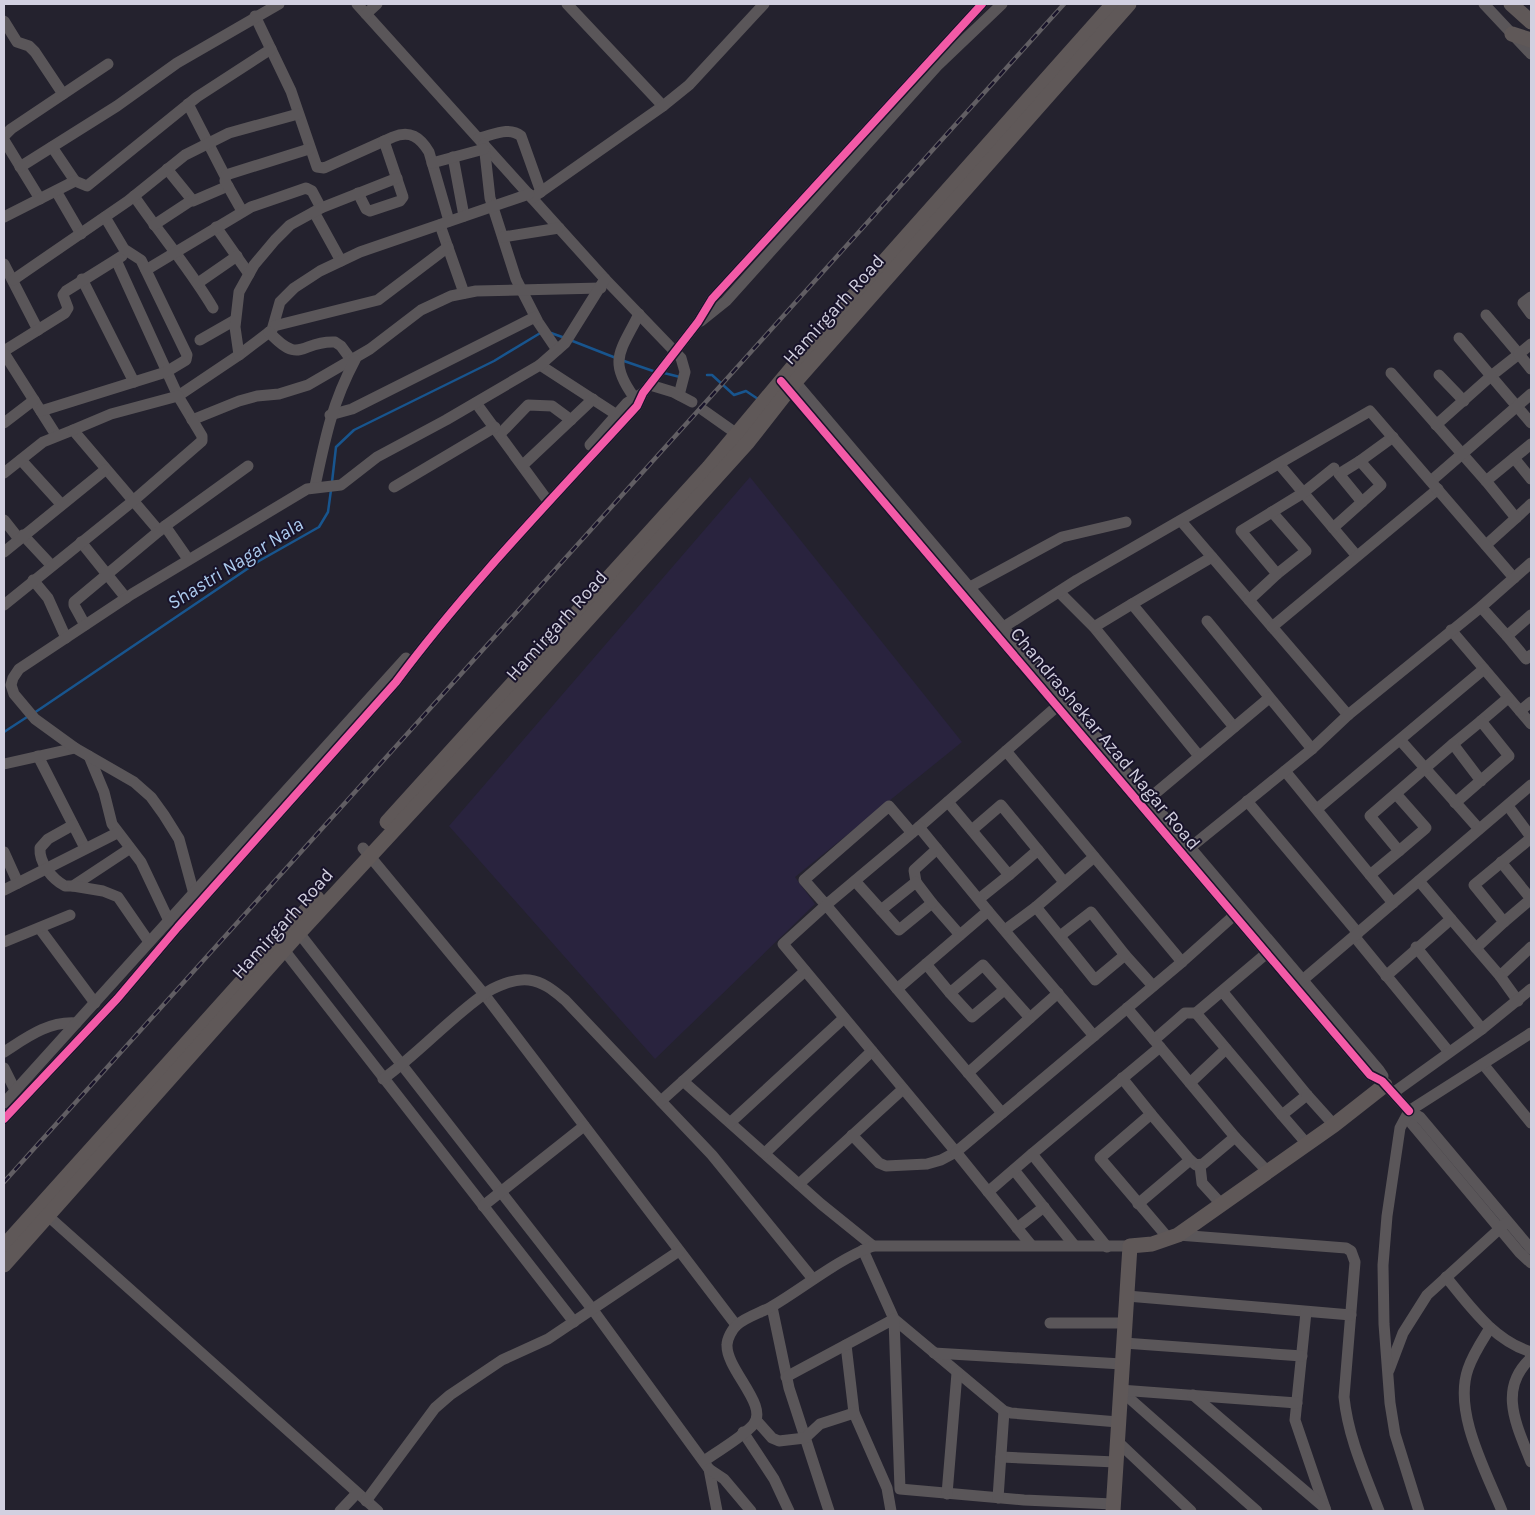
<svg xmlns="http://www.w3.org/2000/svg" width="1535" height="1515" viewBox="0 0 1535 1515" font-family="Karla,sans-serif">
	<rect width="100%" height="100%" fill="#24222e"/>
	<path fill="#29233e" d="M750,477L962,742L795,877L815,904L655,1059L449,826Z"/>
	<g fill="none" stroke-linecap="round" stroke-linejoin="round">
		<g stroke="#18558e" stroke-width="2.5">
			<path d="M551,333L565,338"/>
			<path d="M570,340L616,358"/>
			<path d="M624,361L656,372"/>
			<path d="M664,373L680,377"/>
			<path d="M707,375H712L734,395L746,391L758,399"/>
			<path d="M332,482L336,447L354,430L494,361L542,332"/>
			<path d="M34,713L259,561L319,527L328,512L331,490"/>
			<path d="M4,732L27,717"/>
		</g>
		<g stroke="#5a5659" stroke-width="11">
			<path d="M357,4L605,279L681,358L685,372L679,395"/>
			<path d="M567,4L663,106"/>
			<path d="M1484,4L1531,54"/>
			<path d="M366,14L377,4"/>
			<path d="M255,16L291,91L317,167L324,168L393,137C410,130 420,137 429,152L449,221"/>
			<path d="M4,21L17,42L29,46L35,52L63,94"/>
			<path d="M188,104L225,176"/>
			<path d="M4,136L11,129L108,64"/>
			<path d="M479,138C493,135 509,126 521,136L541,192"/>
			<path d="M4,140L40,199"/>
			<path d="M484,144L490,198L516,279L538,322L557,350"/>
			<path d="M52,147L75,181L87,186L197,97L271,49"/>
			<path d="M453,157L464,216"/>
			<path d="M432,163L484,149"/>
			<path d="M20,167L117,106L177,63L279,4"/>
			<path d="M167,169L193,201L228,186"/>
			<path d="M56,191L81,234"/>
			<path d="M358,193L366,209L370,211L400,201L403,197L384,141"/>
			<path d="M134,196C160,234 190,269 213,308"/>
			<path d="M532,198L663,106L689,85L764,4"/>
			<path d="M242,211L225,181L226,175L309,149"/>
			<path d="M314,212L341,261"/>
			<path d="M4,217L75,181"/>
			<path d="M154,225L192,200"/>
			<path d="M440,225L464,293"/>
			<path d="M216,227L249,274"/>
			<path d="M503,237L559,228"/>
			<path d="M116,260L178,396L239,355L272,330L280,302L294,288L320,271L360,252L529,194"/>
			<path d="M4,264L38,330"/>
			<path d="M146,270L251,207L306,188L312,191L321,208"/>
			<path d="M82,279L134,382"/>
			<path d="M13,280L128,201L185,155L229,133L298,114"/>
			<path d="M198,283L237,256"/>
			<path d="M1531,297L1523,303L1531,314"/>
			<path d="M1486,315L1519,354L1491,376L1531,423"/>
			<path d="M701,321L726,301L937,66L1002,4"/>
			<path d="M274,326L378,300L448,247"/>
			<path d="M269,332C301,367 301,340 335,342L341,346L352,361"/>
			<path d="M200,340L235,320"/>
			<path d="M1531,344L1519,354L1531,369"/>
			<path d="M4,351L65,313L68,308L63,295L66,291L122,256"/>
			<path d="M4,353L56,435"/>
			<path d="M239,355L235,327L239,292L254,265L275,240L290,225L321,208L397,178"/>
			<path d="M540,365L617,415"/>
			<path d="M1391,373L1486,481"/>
			<path d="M1439,375L1464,401"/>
			<path d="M791,377L1379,1070L1383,1076L1382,1081"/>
			<path d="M784,384L1370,1075L1382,1081L1409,1111"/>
			<path d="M650,385L673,392L692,402"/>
			<path d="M634,397C607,360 621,351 639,314"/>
			<path d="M476,403L545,497"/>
			<path d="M703,410L737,434"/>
			<path d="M41,411L166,372L186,360L187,355L141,260L124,249L105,217"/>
			<path d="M330,415L352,409L535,317"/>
			<path d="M192,420L239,401L257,396L279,394L308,385L370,349L421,310L451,296L476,291L601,288"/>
			<path d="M4,423L34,400"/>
			<path d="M1436,425L1491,376L1459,338"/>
			<path d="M500,434L528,405L552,406L571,420"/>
			<path d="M590,445L627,403L643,393"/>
			<path d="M1514,458L1531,479"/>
			<path d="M21,460L61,504"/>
			<path d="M1360,461L1339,474L1362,502"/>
			<path d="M1279,464L1356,555"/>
			<path d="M523,465L593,399"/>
			<path d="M4,473L43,442L73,430L159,531"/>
			<path d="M1431,481L1531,394"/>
			<path d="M315,486C325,439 332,403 355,360"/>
			<path d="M394,487L495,427"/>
			<path d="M1272,512L1306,551L1277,574"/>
			<path d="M1516,518L1531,504"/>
			<path d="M4,520L19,539"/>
			<path d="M1181,521L1348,715"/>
			<path d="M165,526L188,559"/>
			<path d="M1333,528L1381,485L1360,461L1393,437"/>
			<path d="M23,535L51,565"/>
			<path d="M81,542L126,598"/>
			<path d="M1486,545L1516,518L1486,481L1531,444"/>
			<path d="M4,552L105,470"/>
			<path d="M33,580L48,598L66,638"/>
			<path d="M970,587L1062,537L1126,522"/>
			<path d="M1059,592L1094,627L1199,756"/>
			<path d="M1249,600L1277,574L1241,531L1303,493L1334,468"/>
			<path d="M1132,604L1212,557"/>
			<path d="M4,605L133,501L202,441V436L178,396L111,414L73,430"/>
			<path d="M1481,607L1507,636L1531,615"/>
			<path d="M1207,621L1312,749"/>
			<path d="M85,625L74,605V602L165,526L248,466"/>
			<path d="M1094,627L1132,604L1234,727"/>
			<path d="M1272,627L1438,489"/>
			<path d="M999,630L1077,580L1370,411L1514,578"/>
			<path d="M1451,630L1531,724"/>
			<path d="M1507,636L1526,659L1531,655"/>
			<path d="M1520,711L1531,702"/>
			<path d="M1481,721L1508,698"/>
			<path d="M1401,741L1479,829"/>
			<path d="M1006,751L1182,962"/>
			<path d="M38,756L85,848"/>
			<path d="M89,756L104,792L112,824L141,862L169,921"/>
			<path d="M4,764L75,748"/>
			<path d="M1285,771L1393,903"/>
			<path d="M1396,794L1426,828L1399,851"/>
			<path d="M1247,801L1358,933"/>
			<path d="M948,802L1009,875L1038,850L1064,882"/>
			<path d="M1145,802L1269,698"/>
			<path d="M1455,803L1509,756L1481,721L1453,744L1481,781"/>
			<path d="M1508,806L1531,837"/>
			<path d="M1317,809L1484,669"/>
			<path d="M73,825L48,839L40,848C39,863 52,879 65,886H73L129,849"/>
			<path d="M919,827L1062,702"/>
			<path d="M972,830L1001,805L1038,850"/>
			<path d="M363,848L484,994L736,1325"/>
			<path d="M1186,851L1312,749L1348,715L1481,607L1531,563"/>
			<path d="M4,852L18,883"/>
			<path d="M1094,857L1036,907L1095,980L1125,955L1153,986"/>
			<path d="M1501,862L1531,899L1504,922"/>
			<path d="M1370,875L1399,851L1370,816L1453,744"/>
			<path d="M855,881L899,930L932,903L960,935"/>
			<path d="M916,882L914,870L937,849"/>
			<path d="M73,886L103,891L118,897L149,942"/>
			<path d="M4,890L117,833"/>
			<path d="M979,899L1009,875"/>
			<path d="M197,905L179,839L164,815L151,797L134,782L75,748L35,719L14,694L11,685L13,678L19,669L132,594L307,489L341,485L377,457L446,420L540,365L565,343L605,279"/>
			<path d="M881,910L916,882L932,903"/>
			<path d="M988,911L1094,1036"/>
			<path d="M1451,919L1500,976L1531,947"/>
			<path d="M40,929L95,1003"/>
			<path d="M1005,930L1036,907"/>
			<path d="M299,933L593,1310L709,1469L717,1511"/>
			<path d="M1060,936L1091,912L1125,955"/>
			<path d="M1354,936L1449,1052"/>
			<path d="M4,942L70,915"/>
			<path d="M1416,947L1482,1029"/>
			<path d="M1476,948L1504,922L1474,885L1531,838"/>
			<path d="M284,950L574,1322"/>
			<path d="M926,964L950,993L983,965L1030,1018"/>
			<path d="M1386,976L1451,919L1419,881"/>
			<path d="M1500,976L1518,1001"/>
			<path d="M1298,984L1531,785"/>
			<path d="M897,989L988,911L919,827L826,905L804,880L889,806L912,833"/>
			<path d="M1222,991L1307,1095L1282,1115L1196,1013L1267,953"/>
			<path d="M950,993L972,1017L1004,990"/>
			<path d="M1154,1040L1185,1013H1196"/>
			<path d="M1160,1047L1235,1137L1268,1172"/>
			<path d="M4,1052C26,1038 48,1021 76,1023"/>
			<path d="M1483,1064L1531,1123"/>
			<path d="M4,1068L15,1090"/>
			<path d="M968,1073L1058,993"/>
			<path d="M1122,1078L1151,1114L1100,1158L1169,1239"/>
			<path d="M383,1079C419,1053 448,1020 483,995C493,987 515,978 529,980C544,982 554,991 565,1000L712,1155L813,1279"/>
			<path d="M683,1081L821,1204L873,1246"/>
			<path d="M1190,1083L1226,1049"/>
			<path d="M1393,1093L1482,1029L1531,989"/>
			<path d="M1307,1095L1334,1125"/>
			<path d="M661,1101L805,971"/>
			<path d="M4,1103L406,658"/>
			<path d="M1409,1111L1412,1124L1520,1253L1531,1263"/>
			<path d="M1409,1111L1420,1117L1531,1249"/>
			<path d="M1282,1115L1307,1144"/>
			<path d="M4,1119L117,999L178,927L396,682C469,584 555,496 637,406L643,393L698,322L712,299L982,4"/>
			<path d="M731,1122L844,1018"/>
			<path d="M852,1135L879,1163L886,1166L927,1164L941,1160L956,1152L783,944L826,905L1002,1113"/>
			<path d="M765,1153L872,1051"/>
			<path d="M1190,1160L1196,1165L1203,1164L1235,1137"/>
			<path d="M1200,1166L1202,1183L1222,1205"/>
			<path d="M1014,1170L1074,1245"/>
			<path d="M799,1184L903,1089"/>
			<path d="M988,1192L1032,1154"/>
			<path d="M1138,1204L1190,1160L1151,1114"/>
			<path d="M483,1206L584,1126"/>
			<path d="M48,1216L378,1511"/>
			<path d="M1017,1228L1044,1207"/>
			<path d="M1178,1235L1346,1248L1351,1251L1355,1262L1344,1397C1348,1437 1365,1474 1379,1511"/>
			<path d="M1031,1245L956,1152L1182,962L1239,911"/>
			<path d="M1107,1247L1032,1154L1160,1047L1127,1008"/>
			<path d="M863,1250L894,1319L1004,1411L1011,1413L1118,1422"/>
			<path d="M1446,1277C1470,1306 1493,1340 1531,1352"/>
			<path d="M1127,1296L1351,1315"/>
			<path d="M772,1307L789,1388L829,1511"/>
			<path d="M1306,1312L1295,1420L1326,1511"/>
			<path d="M1050,1323H1125"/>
			<path d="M1490,1328C1482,1341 1473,1354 1468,1369C1453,1412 1486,1471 1502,1511"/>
			<path d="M1124,1343L1302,1356"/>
			<path d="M846,1345L854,1413L887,1488L891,1511"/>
			<path d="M934,1353L1122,1364"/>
			<path d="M1531,1358C1497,1389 1517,1426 1531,1462"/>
			<path d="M1389,1370L1403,1333L1427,1295L1507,1222"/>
			<path d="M786,1377L894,1319L900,1489L1024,1500L1113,1504"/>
			<path d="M1120,1390L1257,1511"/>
			<path d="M1120,1390L1297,1403"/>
			<path d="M1193,1395L1325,1508"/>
			<path d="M756,1420L772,1438L779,1441L805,1438L820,1424L854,1413"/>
			<path d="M743,1432L774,1479L789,1511"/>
			<path d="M1117,1441L1191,1511"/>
			<path d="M1001,1457L1116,1462"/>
			<path d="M704,1461C719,1450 740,1439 753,1425C770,1406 726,1370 727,1345C727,1339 732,1329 737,1325C746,1317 760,1313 771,1307C805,1287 835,1261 873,1246H1130"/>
			<path d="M709,1469L724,1479L751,1511"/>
			<path d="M947,1494L957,1373"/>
			<path d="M998,1498L1004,1411"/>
			<path d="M366,1501L435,1408L450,1395L502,1360L548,1339L679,1251"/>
			<path d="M340,1511L357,1493"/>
			<path d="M1419,1511L1395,1434L1390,1403L1384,1324L1383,1265L1387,1216L1400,1128L1409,1111L1531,1033"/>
		</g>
		<g stroke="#5f5858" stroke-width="15">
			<path d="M1511,4L1531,22"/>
			<path d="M1512,34L1531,40"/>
			<path d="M387,822L709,467L832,320L1113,4"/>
			<path d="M4,1246L317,898"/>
			<path d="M4,1265L299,933L532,681L748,442L795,382L1129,4"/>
			<path d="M1113,1511L1130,1246L1152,1244L1178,1235L1334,1125L1385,1085"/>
		</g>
		<defs>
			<path id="rail" d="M4,1182L1064,4"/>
		</defs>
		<use href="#rail" stroke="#615e63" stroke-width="4.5"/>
		<use href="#rail" stroke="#18132a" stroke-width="2.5" stroke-dasharray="8" stroke-linecap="butt"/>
		<defs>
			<g id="cycleway">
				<path d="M781,381L1370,1075L1382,1081L1409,1111"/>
				<path d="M4,1119L117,999L178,927L396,682C469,584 555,496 637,406L643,393L698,322L712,299L982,4"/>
			</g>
		</defs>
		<use href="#cycleway" stroke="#18132a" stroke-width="11"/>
		<use href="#cycleway" stroke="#f35aa7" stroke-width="8"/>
	</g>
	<g text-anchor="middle" stroke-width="4" stroke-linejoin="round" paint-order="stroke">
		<g font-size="19" fill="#d2d0e0" stroke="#18132a">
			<text transform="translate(833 309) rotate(-48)" y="7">Hamirgarh Road</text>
			<text transform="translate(556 625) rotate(-48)" y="7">Hamirgarh Road</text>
			<text transform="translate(1106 738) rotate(50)" y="7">Chandrashekar Azad Nagar Road</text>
			<text transform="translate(282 923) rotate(-48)" y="7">Hamirgarh Road</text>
		</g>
		<g font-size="20" font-style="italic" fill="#accbee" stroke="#18132a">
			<text transform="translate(235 563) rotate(-32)" y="7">Shastri Nagar Nala</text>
		</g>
	</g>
	<rect width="1535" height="1515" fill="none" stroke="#d2d0e0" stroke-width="10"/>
</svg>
